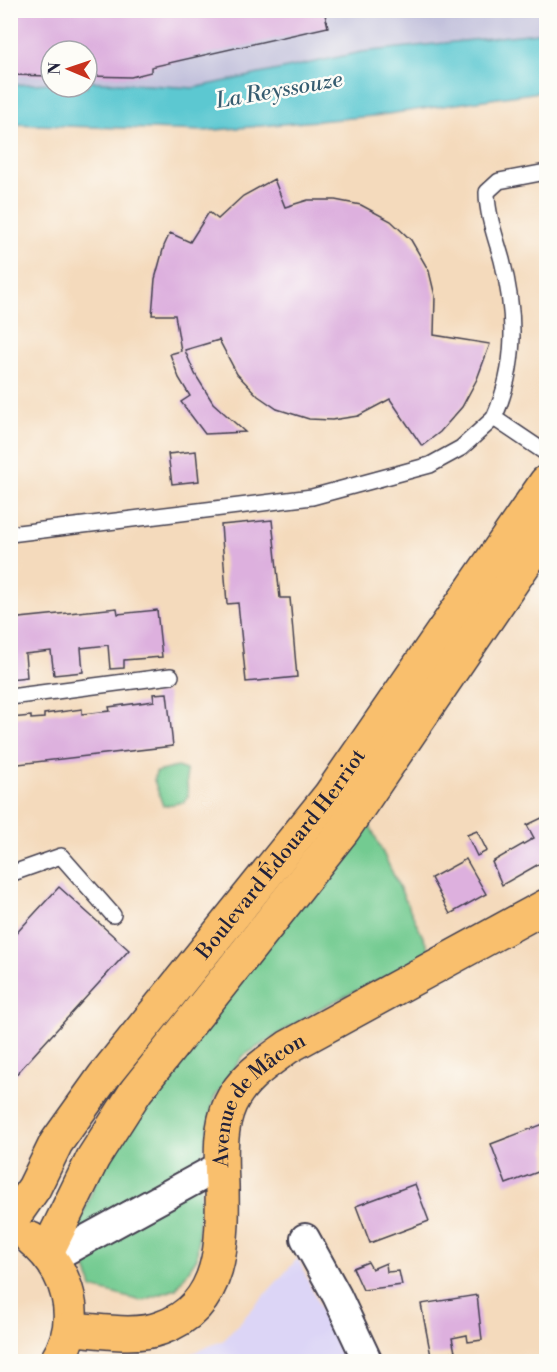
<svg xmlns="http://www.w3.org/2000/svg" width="557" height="1372" viewBox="0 0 557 1372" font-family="'Libre Bodoni',serif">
	<rect width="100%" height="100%" fill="#fdfcf7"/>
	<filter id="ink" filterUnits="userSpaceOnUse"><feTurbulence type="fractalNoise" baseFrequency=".0167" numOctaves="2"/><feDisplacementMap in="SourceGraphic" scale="12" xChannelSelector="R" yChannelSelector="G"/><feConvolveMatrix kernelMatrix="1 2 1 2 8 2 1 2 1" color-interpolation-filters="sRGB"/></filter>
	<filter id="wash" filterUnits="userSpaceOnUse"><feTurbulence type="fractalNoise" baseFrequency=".008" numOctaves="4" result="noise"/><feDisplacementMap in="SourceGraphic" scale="24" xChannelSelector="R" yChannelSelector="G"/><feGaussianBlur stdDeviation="1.35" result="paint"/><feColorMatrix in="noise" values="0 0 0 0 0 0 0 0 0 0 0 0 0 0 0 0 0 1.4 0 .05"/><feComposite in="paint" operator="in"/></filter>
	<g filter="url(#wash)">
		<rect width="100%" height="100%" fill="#f4dabc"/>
		<path fill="#dcd5f6" d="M298,1258L344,1361H173L224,1340Z"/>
		<path fill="#c2c1dc" d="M11,11H546V32L362,52L194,88L87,81V51H51V83L11,85Z"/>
		<g fill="#73cb91" stroke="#4a7666" stroke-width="1.5">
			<path d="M177,767L186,770L188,796L184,802L163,806L154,780L156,772Z"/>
			<path d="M365,815L431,954L317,1010L243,1056L214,1098L203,1152L197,1258L176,1289L141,1301L92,1288L76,1233L107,1152Z"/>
		</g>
		<path fill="#5bc8d1" stroke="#3e7586" stroke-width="1.5" d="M546,32V91L374,116L204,131L11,124V85L51,83V87H87V81L194,88L362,52Z"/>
		<g id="blocks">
			<g fill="#ddb0de">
				<path d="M10,10H324L328,27L151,67V72L131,77L87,76V51H51V76L10,75Z"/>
				<path d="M274,179L285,207L308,200H335L361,205L391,221L411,240L429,271L435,296L434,335L490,344L477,379L462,407L440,432L422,446L390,399L358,416L332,420L309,419L277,409L258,396L237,374L219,340L185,350L186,353L195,374L213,403L245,432L205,434L181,402L190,396L179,378L170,354L181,351L175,315H152L155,279L164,246L170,233L190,242L209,212L218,219L243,196Z"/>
				<path d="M196,451L199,481L172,484L168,454Z"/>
				<path d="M272,520L280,598H290L297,677L246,682L238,603L227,604L221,525Z"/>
				<path d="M117,608L118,614L157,610L162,657L124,660V668L110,669L108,645L81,648L83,672L54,675L51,651L25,654L27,677L10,679V619Z"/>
				<path d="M167,693L173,746L10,765L11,718L31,716V719L44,718V714L82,709V714L110,711L109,707L154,701L153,694Z"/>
				<path d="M546,816V860L502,885L492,862L534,838L527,825Z"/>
				<path d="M477,831L487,851L477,856L467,835Z"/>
				<path d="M466,859L486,894L450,914L431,878Z"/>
				<path d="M59,887L129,950L10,1081V940Z"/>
				<path d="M546,1123V1169L506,1184L491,1144Z"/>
				<path d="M415,1184L429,1221L370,1243L356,1206Z"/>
				<path d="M368,1262L372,1269L386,1263L387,1272L399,1271L402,1285L363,1290L353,1268Z"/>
				<path d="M477,1295L482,1340L468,1342L467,1335L452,1338L455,1352L431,1356L421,1304Z"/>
			</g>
		</g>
	</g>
	<g filter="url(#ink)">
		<use href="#blocks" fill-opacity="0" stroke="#423e4e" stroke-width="1.5"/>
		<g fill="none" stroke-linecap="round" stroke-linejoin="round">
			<defs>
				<g id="lane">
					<path d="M494,418C517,366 516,314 502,260C496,238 487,215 487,192L499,181L546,172"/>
					<path d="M10,534L312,497L430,465L461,448L494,418L546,453"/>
					<path d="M10,697L171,676"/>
					<path d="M10,874L61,856L113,915"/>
				</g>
				<g id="street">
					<path d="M305,1238L337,1296L368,1362"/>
					<path d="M52,1258L222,1165"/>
				</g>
				<g id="primary">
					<path id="s1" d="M10,1222L34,1188L56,1143L104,1076L330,795L546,482"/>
					<path d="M31,1239C68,1269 84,1319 56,1362"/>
					<path d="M47,1252L93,1158L136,1091L344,829L546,532"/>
					<path id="s2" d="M70,1329C97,1330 134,1338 161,1328C224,1306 223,1241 222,1185C221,1159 219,1128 230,1104C242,1078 266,1063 288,1047L546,906"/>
				</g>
			</defs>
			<use href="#lane" stroke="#423e4e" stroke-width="18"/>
			<use href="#street" stroke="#423e4e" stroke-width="32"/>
			<use href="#primary" stroke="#423e4e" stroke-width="36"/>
			<use href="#lane" stroke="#fff" stroke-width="15"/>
			<use href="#street" stroke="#fff" stroke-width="28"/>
			<use href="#primary" stroke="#f9bf6d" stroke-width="33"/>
		</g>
	</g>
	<g text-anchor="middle" stroke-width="5" stroke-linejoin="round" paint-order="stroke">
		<g font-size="21" fill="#22223b" stroke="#fdfcf7">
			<text dy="7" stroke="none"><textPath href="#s1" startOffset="458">Boulevard Édouard Herriot</textPath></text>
			<text dy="7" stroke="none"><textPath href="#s2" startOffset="360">Avenue de Mâcon</textPath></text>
		</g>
		<g font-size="22" font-style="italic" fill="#365c70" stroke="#fdfcf7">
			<text transform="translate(279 89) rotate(-10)" y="8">La Reyssouze</text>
		</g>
	</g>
	<rect width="557" height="1372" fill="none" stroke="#fdfcf7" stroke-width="36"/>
	<g transform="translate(69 69) rotate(272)"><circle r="28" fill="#fdfcf7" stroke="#a5a5ac" stroke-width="1.5"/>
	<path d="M0-4.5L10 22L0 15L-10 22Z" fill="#c8321e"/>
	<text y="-9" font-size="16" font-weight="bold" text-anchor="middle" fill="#22223b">N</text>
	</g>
</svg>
